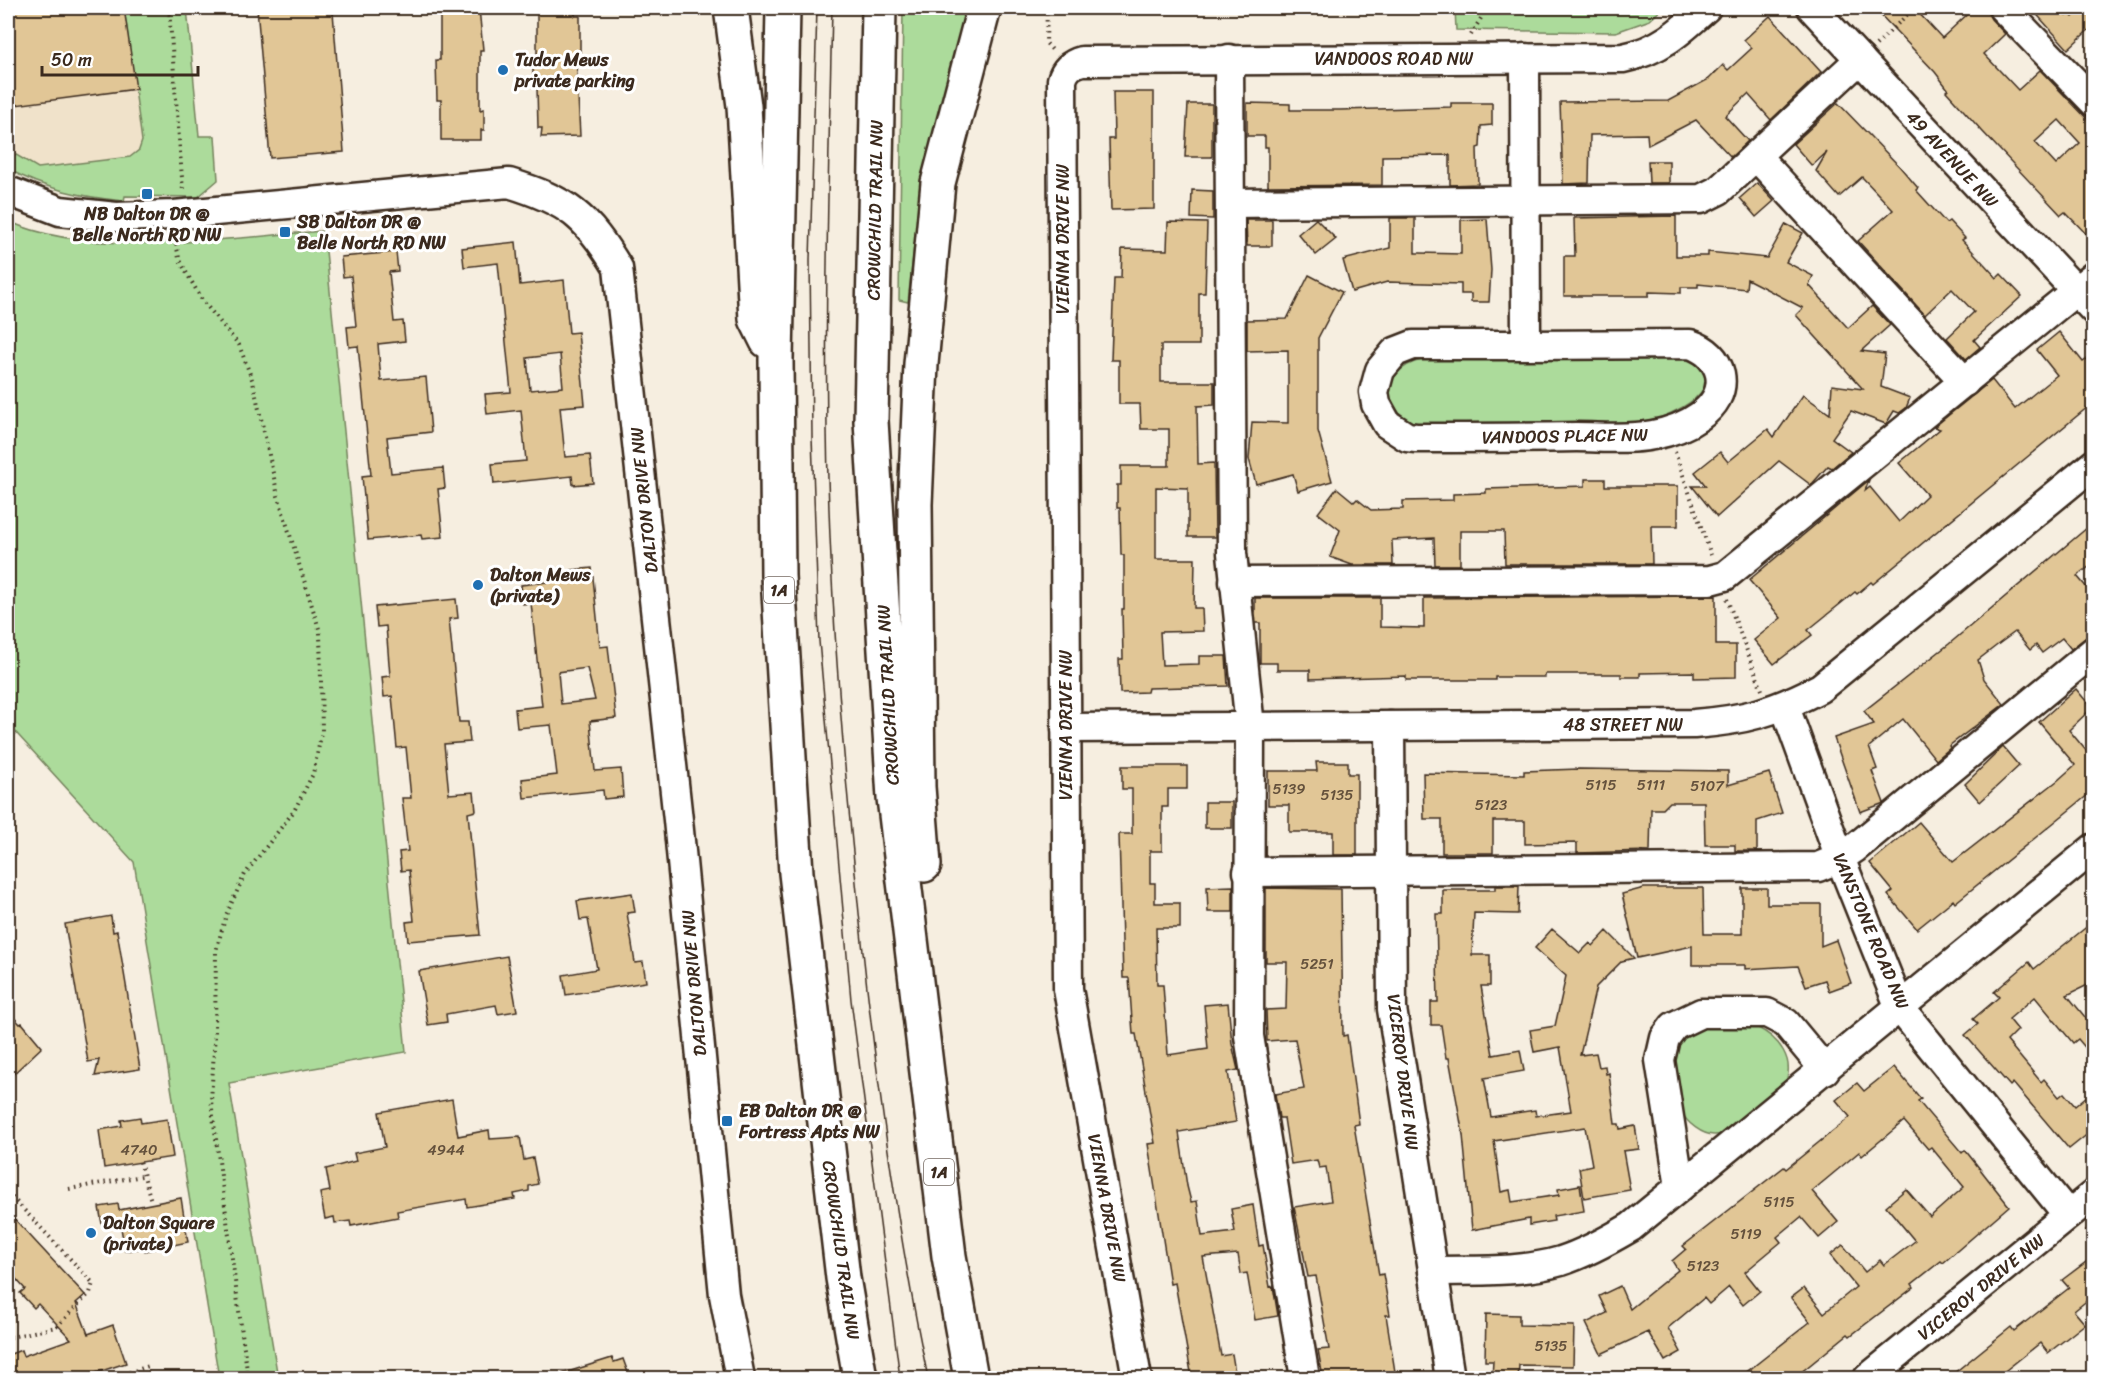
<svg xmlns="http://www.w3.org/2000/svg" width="2101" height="1386" viewBox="0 0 2101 1386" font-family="Sriracha,sans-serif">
	<rect width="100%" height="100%" fill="#f6eee0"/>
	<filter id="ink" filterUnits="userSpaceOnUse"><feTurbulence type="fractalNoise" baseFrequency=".0167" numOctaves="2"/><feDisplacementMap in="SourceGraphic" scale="12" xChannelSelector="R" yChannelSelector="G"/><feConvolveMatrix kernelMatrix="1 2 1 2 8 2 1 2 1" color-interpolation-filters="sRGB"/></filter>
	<g filter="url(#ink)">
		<path fill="#f0e2ca" d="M8,8H124L151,187L40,176L8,159Z"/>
		<g fill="#acdb9b" stroke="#74825c" stroke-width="1.5">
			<path d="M124,8H187L199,136H215L218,180L198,197L125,196L124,201C82,197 44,189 8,169V150L38,168L130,157L139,150L142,141Z"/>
			<path d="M903,8H970L931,148L916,228L908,302L899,300Z"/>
			<path d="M1455,8H1663L1650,20L1616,32L1456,30Z"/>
			<path d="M8,221C94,260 230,237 324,231L406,1052L229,1083L278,1378H219L134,862L8,724Z"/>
			<path d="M1688,357C1737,388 1672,415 1644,423L1417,425C1377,407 1383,365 1427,359Z"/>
			<path d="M1756,1027C1778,1037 1797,1060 1784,1086C1778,1096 1762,1105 1753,1112C1742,1121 1730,1135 1714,1135C1703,1135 1686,1123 1682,1112C1678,1102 1678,1088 1677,1076C1667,1016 1714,1028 1756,1027Z"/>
		</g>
		<g fill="#e1c696" stroke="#3b2a1e" stroke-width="1.5" fill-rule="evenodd">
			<path d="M8,8H124L136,89L8,106Z"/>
			<path d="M257,8H327V12H333L344,152L270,158Z"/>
			<path d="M440,8H479L483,50H480V110L484,109V130H481V140H441V100H437L436,60H440Z"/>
			<path d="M537,8H575V16H580V56H576L580,136L541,137L542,128H538L537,87H533V66H537Z"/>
			<path d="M1874,8H1914L1942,38L1974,8H1985L1991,19L2005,34L1984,54L2018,90L2040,70L2094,126V242L2065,212L2061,215L1982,131L1946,91L1948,89L1935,72ZM2059,120L2080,143L2056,165L2035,142Z"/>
			<path d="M2031,8H2058L2066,16L2069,13L2073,17L2082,8H2094V25L2068,49Z"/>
			<path d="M1770,16L1821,72L1771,120L1748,94L1725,116L1748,141L1731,157L1696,120L1648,145L1647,134L1590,135L1589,183L1563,184L1560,102L1668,101L1709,79L1723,65L1728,70L1752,48L1744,40Z"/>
			<path d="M1113,92H1154V209L1111,210L1109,139H1114Z"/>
			<path d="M1247,103L1290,104V110H1340L1451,107V103H1492V125L1481,126L1480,147L1477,148L1478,184L1450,185V155L1382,156V185L1268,186V147H1265V136H1247Z"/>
			<path d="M1838,103L1900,167L1918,188L1916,190L1946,223L1949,221L1965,238L1962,240L1997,278L2001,274L2022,296L1974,340L1980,347L1966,359L1947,338L1974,312L1952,289L1925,315L1858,241L1893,210L1862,177L1839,197L1816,171L1827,152L1812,166L1793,144Z"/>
			<path d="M1188,104H1212V157H1185Z"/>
			<path d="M1648,161H1669V183H1649Z"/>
			<path d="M1757,183L1774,201L1756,217L1740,198Z"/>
			<path d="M1192,190L1213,191V219L1191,218Z"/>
			<path d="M1676,216V256H1708V252L1767,258L1786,224L1803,233L1786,262L1813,276L1809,285L1848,328L1872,306L1890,325L1861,351L1885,354L1881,387L1910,398L1906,408L1899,413L1894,411L1886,424L1851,411L1832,438L1851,452L1832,468L1828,466L1811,485L1779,461L1717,517L1692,486H1706L1695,472L1720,452L1728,462L1768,429L1774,437L1803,395L1830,414L1832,385L1863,389L1796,315L1803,308L1747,279L1746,289L1698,284V287H1681V293L1649,292V296H1564V256H1575L1574,218Z"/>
			<path d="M1390,218H1415V253H1420L1461,254V220L1487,219L1491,270L1489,302H1471V294H1461V284L1387,282L1352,292L1343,260L1390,248Z"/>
			<path d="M1316,219L1336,239L1316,255L1298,234Z"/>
			<path d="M1246,220H1272V246H1247Z"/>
			<path d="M1168,222L1207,223L1205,293H1199V345H1161V382H1214V405L1197,406L1198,464L1214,463L1215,537H1188V488L1156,487V559H1195L1194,608H1202L1203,631L1160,632L1162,665L1199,664V656H1226L1228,686L1148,688L1147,692L1120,693L1119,659H1123L1122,609H1124V555H1121L1120,508H1117V485H1121V466H1169V429H1141L1140,404H1119V360H1111L1114,278H1121L1122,249L1167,250Z"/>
			<path d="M516,242L520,285L564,280L569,333L578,332L585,405L560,407L565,457L590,455L593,483L573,485L572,476L494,484L492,464L526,461L521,410L487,414L485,394L511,392L498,263L464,267L462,248ZM560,354L563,387L530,390L527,358Z"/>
			<path d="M396,252L398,271L389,272L394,322L403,321L405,341L378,344L381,381L426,377L431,432L387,437L391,473L443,468L445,488L438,489L443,537L422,539L421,535L368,540L362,476L371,475L358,346L349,347L347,327L356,326L351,276L343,277L341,257Z"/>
			<path d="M1309,275L1342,292L1318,338V431L1332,481L1298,491L1293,474L1256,484L1249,459L1252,422L1288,423V350L1247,351V320L1287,319Z"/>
			<path d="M2059,332L2083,362L2094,354V402L1873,584L1871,582L1857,594L1855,592L1808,630L1812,635L1774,664L1754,640L1781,618L1749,580L1869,480L1865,491L1870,487L1899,522L1927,495L1899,463L1940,429L1934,427L1992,380L2015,409L2057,375L2037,350Z"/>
			<path d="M1585,479H1605V486H1678V526H1651L1652,564H1505L1504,531H1460V565H1435L1434,538L1392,540L1393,565H1352L1330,557L1340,530L1318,513L1337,488L1354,502L1357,499L1371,510L1403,509V501L1453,500V494L1486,493V489L1585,486Z"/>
			<path d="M2094,522V563L2077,576L2094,596V631L2071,649L2062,638L2042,653L2036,645L2030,650L2015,632L2000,643L1978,660L1984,679L2004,704L1949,746L1950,748L1936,760L1903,719L1869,747L1877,769L1872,771L1884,803L1860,812L1834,738L1874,724L1864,711L1949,644Z"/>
			<path d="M592,568L600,647L608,646L616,718L590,721L595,771L621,769L623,797L604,799L603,790L524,798L522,779L557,775L551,725L517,728L515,709L542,706L531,603L523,604L521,585L573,579L572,570ZM587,668L595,700L561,704L558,672Z"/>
			<path d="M1716,596V645H1736V677L1694,678V672L1640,673V677H1621V674H1545V677H1495V680H1406V676L1310,679V670H1277V663H1260V623H1256L1255,613V598H1380V627L1424,628V598Z"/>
			<path d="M456,599L458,618L449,619L459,722H468L470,742L444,744L449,794L474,792L476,811L468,813L480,935L408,941L406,922L414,921L409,870L401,871L399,852L408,851L402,798H411L406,747L397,748L392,696L384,697L382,677L390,676L386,626L377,627L375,607Z"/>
			<path d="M2076,689L2092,708L2069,730L2088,753L2094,749V790L1955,903L1953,900L1917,929L1888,895L1893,891L1870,863L1919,822L1953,862L2057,781L2075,765L2039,722Z"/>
			<path d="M2003,747L2019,766L1980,802L1965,784Z"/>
			<path d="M1316,762H1348V774H1357V855H1333V832H1289V805H1268V771H1317Z"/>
			<path d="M1122,766H1187V789H1168V807H1162V851H1150V883H1155V903H1180V928H1156L1157,985H1163L1168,1055L1208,1049L1204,1005L1228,1003L1232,1044L1238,1070L1228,1072L1236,1122L1179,1132L1187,1186L1191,1202L1197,1201L1202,1236L1235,1232L1231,1209L1253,1205L1259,1246L1263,1245L1270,1287L1273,1286L1278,1316L1255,1320L1247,1273L1241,1274L1238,1254L1203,1257L1221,1356L1232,1354L1236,1378H1192L1175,1283L1170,1284L1148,1144L1155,1143L1136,1034H1133L1129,978H1123L1119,834H1132V789H1122Z"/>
			<path d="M1579,769L1728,771V785L1769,773L1782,813L1757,821V851H1735V845H1705L1704,802H1670L1663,809H1651L1650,851L1577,853V843L1525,844V821H1493V853H1442V819H1424L1423,773L1524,775V771Z"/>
			<rect x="1205" y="802" width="27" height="26"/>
			<path d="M1233,886V912H1208L1207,887Z"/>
			<path d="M1495,886H1519L1518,914L1474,913L1472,955H1490V986H1481L1493,1055L1520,1050L1524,1071L1484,1078L1491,1117L1535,1110L1536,1116L1571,1111L1560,1047L1534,1052L1530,1030L1555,1026L1566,976L1535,948L1552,929L1580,953L1590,943L1593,946L1607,931L1634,958L1622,961L1596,987L1580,1055L1596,1053L1599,1067L1605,1066L1606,1074L1609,1073L1615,1124H1619L1620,1129L1635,1126L1639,1149L1623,1151L1630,1190L1584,1198L1579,1168L1592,1165L1585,1127L1494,1141L1501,1192L1510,1190L1512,1202L1559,1195L1558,1189L1580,1185L1584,1211L1553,1216L1554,1221L1529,1225V1219L1472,1230L1463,1135L1449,1058H1446L1441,1025H1431V1002H1438L1436,914H1443V890H1495Z"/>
			<path d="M1266,888L1341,889L1343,1036L1347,1035L1359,1124L1354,1125L1379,1275L1383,1274L1390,1315H1386L1396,1378H1323L1318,1350L1329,1349L1316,1276L1308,1277L1294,1207L1331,1201L1326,1167L1319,1168L1317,1160L1291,1164L1284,1118H1279L1275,1094L1304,1089L1295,1039L1267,1041L1266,1010L1286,1009L1287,962H1266Z"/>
			<path d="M1644,888H1703L1704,934H1742V888H1767V904H1821V946L1836,940L1851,983L1829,991L1825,980L1806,986L1798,966L1745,969V965H1692V946L1637,958L1622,894Z"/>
			<path d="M632,893L635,912L627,913L635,963L643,962L646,982L566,995L563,975L597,969L588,919L580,920L577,901Z"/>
			<path d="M111,916L113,932L117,931L140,1069L95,1076L99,1060L88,1062L65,924Z"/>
			<path d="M2094,921V982L2067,995L2094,1028V1058L2078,1039L2073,1043L2035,997L2009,1019L2018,1030L2007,1041L2041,1082L2044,1079L2059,1097L2064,1093L2075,1106L2094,1090V1129L2069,1149L2013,1083L2010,1086L1965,1035L1978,1024L1973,1019L1999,997L1994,992L2029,962L2034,969Z"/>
			<path d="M507,956L517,1011L498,1014L496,1005L446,1014L447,1022L428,1025L419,971Z"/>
			<path d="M8,1011L20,1024L22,1023L42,1047L8,1079Z"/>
			<path d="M1894,1067L1921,1099L1918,1101L1962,1153L1965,1150L2009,1206L1943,1263L1941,1261L1912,1284L1914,1287L1850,1336L1848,1334L1794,1378H1739L1810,1322L1791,1298L1804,1288L1824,1313L1856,1287L1830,1255L1843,1245L1865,1272L1880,1260L1884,1265L1915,1241L1886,1206L1906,1189L1930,1217L1964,1187L1931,1147L1928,1149L1904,1121L1862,1156L1859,1152L1812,1191L1838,1222L1819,1238L1801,1217L1777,1237L1781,1242L1745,1272L1760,1291L1743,1305L1729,1287L1709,1304L1704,1298L1668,1328L1681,1352L1665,1361L1648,1332L1601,1354L1586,1323L1607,1313L1599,1296L1620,1286L1630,1309L1678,1270L1672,1261L1686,1249L1683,1246L1784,1167L1786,1169L1850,1117L1836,1100L1857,1083L1864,1091Z"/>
			<path d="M452,1099L458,1136L489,1130L490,1139L520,1137L524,1160L533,1158L538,1184L529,1186V1191L514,1194L515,1199L467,1207L466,1199L397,1211L398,1217L351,1226L350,1221L335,1223L334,1217L325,1219L320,1193L330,1191L326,1169L356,1161L354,1153L385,1147L379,1112Z"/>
			<path d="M140,1117L141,1123L167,1119L173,1157L104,1168L99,1130L122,1126L121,1120Z"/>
			<path d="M181,1198L188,1242L145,1251L144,1248L125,1251L120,1222L102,1224L99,1207L118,1204L119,1210Z"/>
			<path d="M8,1212L85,1295L76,1303L88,1334L113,1325L126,1363L80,1378H8V1355L21,1350L23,1356L71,1339L38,1304L34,1308L20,1293L25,1289L8,1270Z"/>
			<path d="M2094,1256V1295L2074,1311L2085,1324L2048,1353L2040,1343L1996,1378H1948L2011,1327L2014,1331L2069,1288L2062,1280Z"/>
			<path d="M1486,1314L1519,1315V1325L1574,1326L1573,1366L1519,1365L1518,1378H1492L1493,1361H1485Z"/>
			<path d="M612,1358L614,1362L623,1359L630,1378H559L558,1375Z"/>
		</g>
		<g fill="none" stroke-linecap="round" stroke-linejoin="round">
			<defs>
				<g id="minor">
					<path d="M1812,8L2094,310"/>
					<path d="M2003,8L2094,102"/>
					<path d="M1525,58L1526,345H1413L1395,352L1380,370L1374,392L1376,404L1387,424L1407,437L1416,438C1469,438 1522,438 1576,437C1601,437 1628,440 1653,435C1681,430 1727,410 1720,374C1716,358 1705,349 1690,344L1526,345"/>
					<path d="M1229,59L1232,553L1250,727L1249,1036L1305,1378"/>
					<path d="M1756,156L1965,382"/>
					<path d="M8,191L60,211L116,217L174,215L509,183C568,201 587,216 618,268L678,820L724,1295L740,1378"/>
					<path d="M1231,203L1701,199L1719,190L1860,59"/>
					<path d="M1234,582L1710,580L1725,576L2094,276"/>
					<path d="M1785,707L1840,858L1900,1008L2068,1215"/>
					<path d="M1390,726L1392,1009L1450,1378"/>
					<path d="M1066,728L1694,724C1745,720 1774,712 1820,688L2094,464"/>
					<path d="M1248,872L1818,867L1840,858L1855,848L2094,651"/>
					<path d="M1680,1187L1660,1060L1665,1038L1674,1026L1701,1013H1767L1786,1023L1825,1070"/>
					<path d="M1433,1271C1475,1270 1520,1273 1561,1261C1586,1253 1609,1240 1631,1227L2094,848"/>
					<path d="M1137,1378L1068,989L1062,80C1065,69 1071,64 1082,61L1623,58C1659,51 1680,32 1706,8"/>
					<path d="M1868,1378L2094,1194"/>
				</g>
				<g id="highway">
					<path d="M731,8L744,106L756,319L767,341"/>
					<path d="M783,8L776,360L778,576L796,873L843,1278L860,1378"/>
					<path d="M879,8L871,421L894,798L949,1256L971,1378"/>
					<path d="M924,865L918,787L915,504L921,364L938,183L984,8"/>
				</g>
			</defs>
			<use href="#minor" stroke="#3b2a1e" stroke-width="33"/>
			<use href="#highway" stroke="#3b2a1e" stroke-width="38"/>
			<g stroke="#3b2a1e" stroke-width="4" stroke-dasharray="1.5 4.5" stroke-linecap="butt">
				<path d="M169,8L183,191"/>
				<path d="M1047,8L1046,43L1054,52"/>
				<path d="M1471,35L1487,8"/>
				<path d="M1876,45L1914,8"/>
				<path d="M175,238L179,258L185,270L202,300L239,345L253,382L278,496L320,632L322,731L313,774L294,811L245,874L226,915L216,951L215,1032L211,1101L248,1378"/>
				<path d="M1675,452L1711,555"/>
				<path d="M1727,599L1762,690"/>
				<path d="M140,1162L151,1201"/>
				<path d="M69,1189L142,1176"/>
				<path d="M8,1193L93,1283L90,1293L56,1327L11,1337L8,1335"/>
				<path d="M2086,1229L2094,1238"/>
				<path d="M112,1378L149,1366"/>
			</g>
			<use href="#minor" stroke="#fff" stroke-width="28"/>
			<use href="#highway" stroke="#fff" stroke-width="33"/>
			<g stroke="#3b2a1e" stroke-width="1.5">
				<path d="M817,8L810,260L812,437L819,641L851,1000L900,1378"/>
				<path d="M832,8C829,148 825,289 827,430C829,577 840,725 855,872C871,1042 893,1211 928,1378"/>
			</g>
		</g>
	</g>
	<g fill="#1f6fb2" stroke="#fff" stroke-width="2">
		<circle cx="503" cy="70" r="6"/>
		<rect x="141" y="188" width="12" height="12" rx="3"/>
		<rect x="279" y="226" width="12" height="12" rx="3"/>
		<circle cx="478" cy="585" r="6"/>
		<rect x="721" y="1115" width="12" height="12" rx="3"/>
		<circle cx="91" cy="1233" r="6"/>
	</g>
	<g text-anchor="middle" stroke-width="6" stroke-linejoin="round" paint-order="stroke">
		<g font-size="15" fill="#64513c">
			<text x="1601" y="790">5115</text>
			<text x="1651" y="790">5111</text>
			<text x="1707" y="791">5107</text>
			<text x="1289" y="794">5139</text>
			<text x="1337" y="800">5135</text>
			<text x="1491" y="810">5123</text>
			<text x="1317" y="969">5251</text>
			<text x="139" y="1155">4740</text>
			<text x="446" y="1155">4944</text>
			<text x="1779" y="1207">5115</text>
			<text x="1746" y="1239">5119</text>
			<text x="1703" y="1271">5123</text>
			<text x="1551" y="1351">5135</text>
		</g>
		<g fill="#fff" stroke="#766a62" stroke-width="1.5">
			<rect x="764" y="577" width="30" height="26" rx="4.5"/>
			<rect x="924" y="1159" width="30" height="26" rx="4.5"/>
		</g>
		<g font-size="16" font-weight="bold" fill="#3b2a1e">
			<text x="779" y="596">1A</text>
			<text x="939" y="1178">1A</text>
		</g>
		<g font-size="18" fill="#3b2a1e" stroke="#fff">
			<text x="1394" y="65">VANDOOS ROAD NW</text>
			<text transform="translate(1952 159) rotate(47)" y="6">49 AVENUE NW</text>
			<text transform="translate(875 210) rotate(-89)" y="6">CROWCHILD TRAIL NW</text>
			<text transform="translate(1063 239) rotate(-90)" y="6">VIENNA DRIVE NW</text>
			<text transform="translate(1565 436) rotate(-1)" y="6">VANDOOS PLACE NW</text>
			<text transform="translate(644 500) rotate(-96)" y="6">DALTON DRIVE NW</text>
			<text transform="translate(888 695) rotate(-93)" y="6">CROWCHILD TRAIL NW</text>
			<text transform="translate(1066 725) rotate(-90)" y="6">VIENNA DRIVE NW</text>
			<text x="1623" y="731">48 STREET NW</text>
			<text transform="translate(1871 931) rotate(67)" y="6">VANSTONE ROAD NW</text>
			<text transform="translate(694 983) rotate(-95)" y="6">DALTON DRIVE NW</text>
			<text transform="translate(1403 1072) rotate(83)" y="6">VICEROY DRIVE NW</text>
			<text transform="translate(1107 1208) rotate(80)" y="6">VIENNA DRIVE NW</text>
			<text transform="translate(841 1250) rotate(82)" y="6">CROWCHILD TRAIL NW</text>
			<text transform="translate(1981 1287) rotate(-39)" y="6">VICEROY DRIVE NW</text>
		</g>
		<g font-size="18" font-weight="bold" fill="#3b2a1e" stroke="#fff" text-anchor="start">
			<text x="515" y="66">Tudor Mews<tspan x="515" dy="21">private parking</tspan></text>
			<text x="147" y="220" text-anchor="middle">NB Dalton DR @<tspan x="147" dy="21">Belle North RD NW</tspan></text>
			<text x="297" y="228">SB Dalton DR @<tspan x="297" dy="21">Belle North RD NW</tspan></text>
			<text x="490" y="581">Dalton Mews<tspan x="490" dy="21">(private)</tspan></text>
			<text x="739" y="1117">EB Dalton DR @<tspan x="739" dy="21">Fortress Apts NW</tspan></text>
			<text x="103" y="1229">Dalton Square<tspan x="103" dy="21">(private)</tspan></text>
		</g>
	</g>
	<rect width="2101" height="1386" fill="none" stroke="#fff" stroke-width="30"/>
	<rect x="15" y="15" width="2071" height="1356" fill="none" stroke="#3b2a1e" stroke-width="2" filter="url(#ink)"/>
	<path d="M42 66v9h156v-9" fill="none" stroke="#3b2a1e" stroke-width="3"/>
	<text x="51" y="66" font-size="18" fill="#3b2a1e" stroke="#ffffff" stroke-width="4.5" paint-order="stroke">50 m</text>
</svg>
